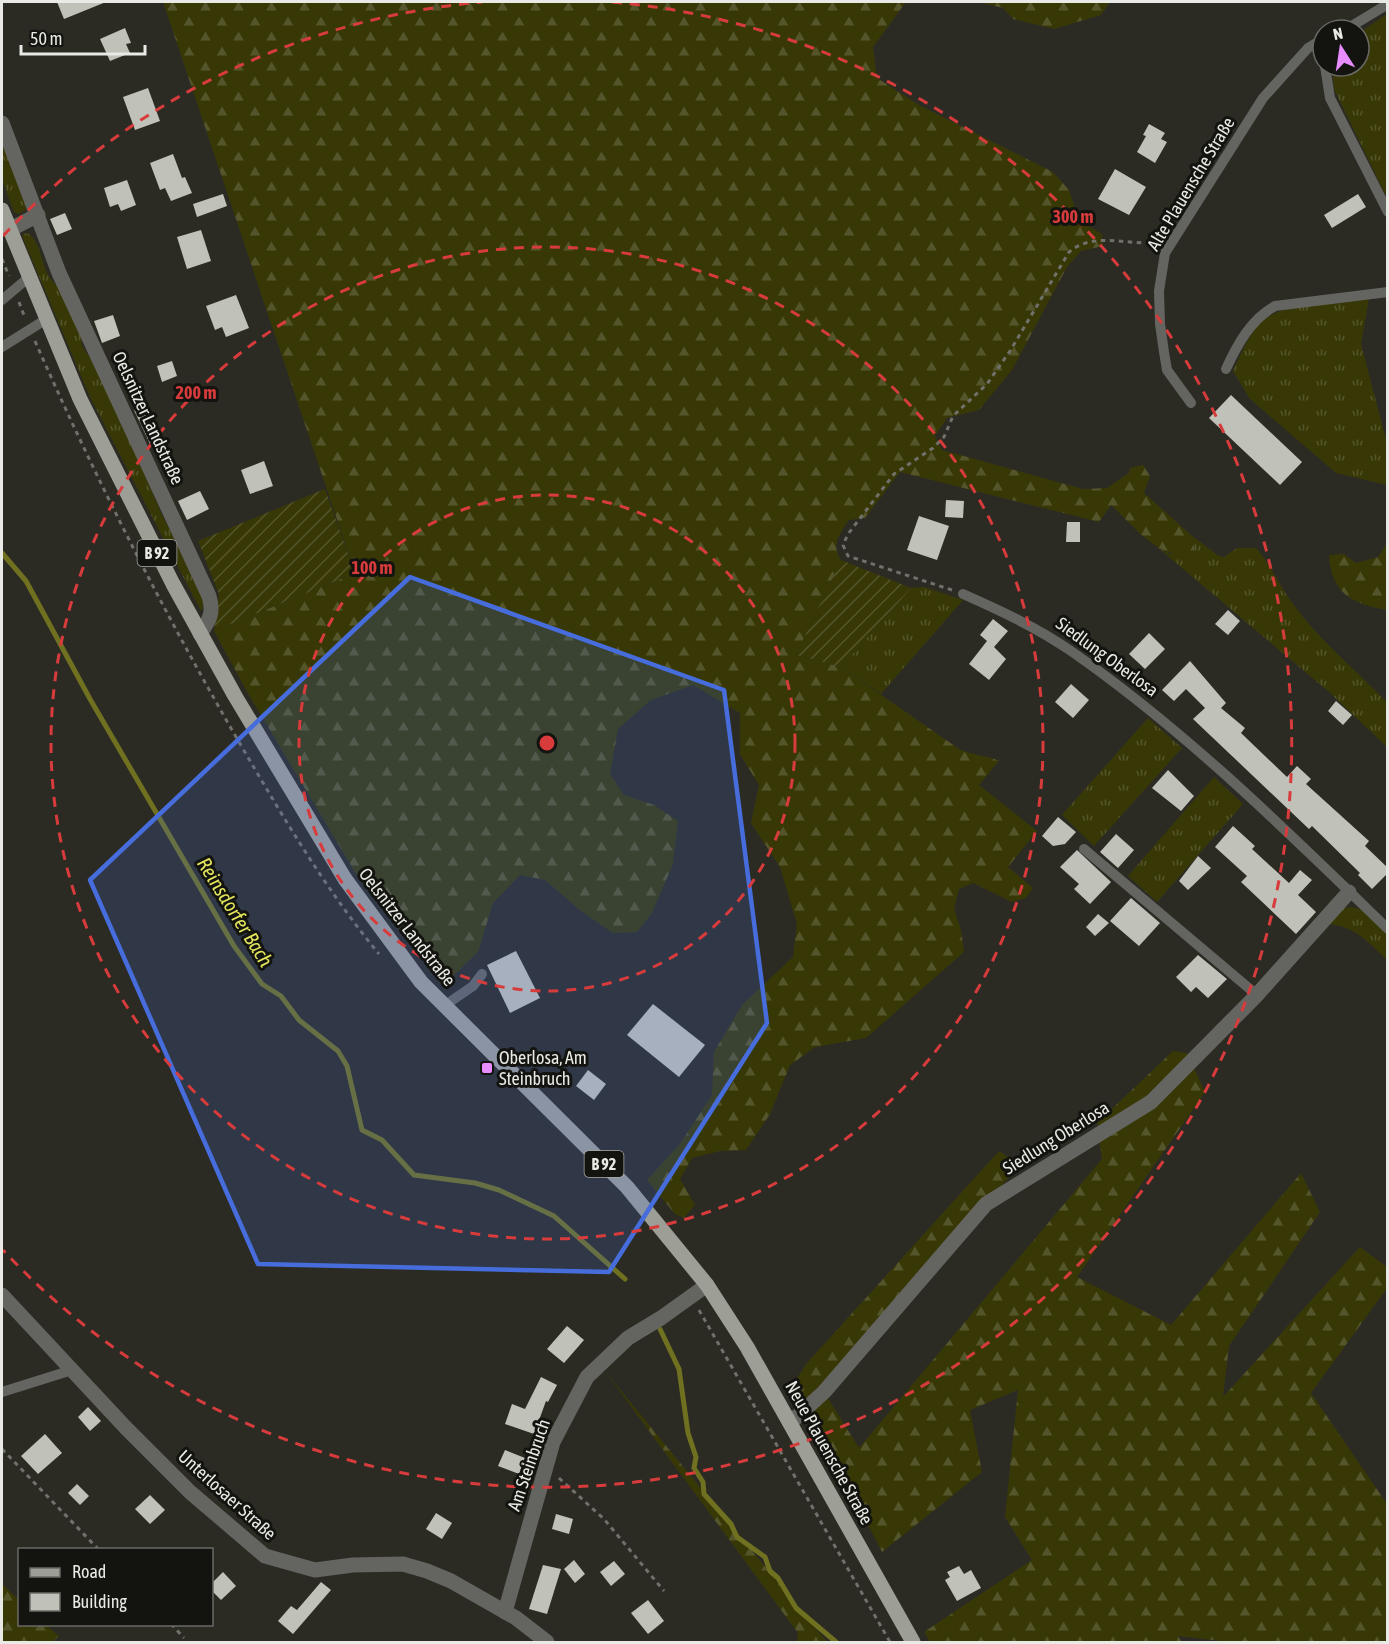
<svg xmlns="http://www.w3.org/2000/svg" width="1389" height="1644" viewBox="0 0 1389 1644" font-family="'Asap Condensed',sans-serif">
	<defs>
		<pattern id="grass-tufts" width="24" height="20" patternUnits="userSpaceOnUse" patternTransform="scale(1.5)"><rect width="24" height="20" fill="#383807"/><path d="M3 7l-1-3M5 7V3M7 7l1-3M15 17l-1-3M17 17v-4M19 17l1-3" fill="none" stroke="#55552b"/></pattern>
		<pattern id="forest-firs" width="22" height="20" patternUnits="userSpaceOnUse" patternTransform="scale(1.5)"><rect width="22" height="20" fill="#383807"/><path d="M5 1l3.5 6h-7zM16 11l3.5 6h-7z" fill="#55552b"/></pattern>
		<pattern id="garden-furrows" width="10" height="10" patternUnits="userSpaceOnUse" patternTransform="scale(1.5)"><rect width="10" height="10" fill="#383807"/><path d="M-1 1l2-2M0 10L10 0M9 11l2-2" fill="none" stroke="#55552b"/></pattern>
	</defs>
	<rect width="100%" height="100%" fill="#2b2b24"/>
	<g fill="url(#grass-tufts)">
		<path d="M1387,14V198L1334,89L1332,66H1359V33Z"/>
		<path d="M2,130L29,208L18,214L14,212L2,180Z"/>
		<path d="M28,233C46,247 38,273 59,287L81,337L82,346L101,374L162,515L199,584L204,604L201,611L90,397L23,238V234Z"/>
		<path d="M1369,298L1361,344L1387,443V485L1336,473L1250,399L1233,371C1241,355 1248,335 1261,322C1282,302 1340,302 1369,298Z"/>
		<path d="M1191,535L1219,556L1224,557L1237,548H1256C1269,563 1276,578 1286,594C1313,635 1354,668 1387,702V747L1329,692L1156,546L1170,554L1195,550Z"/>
		<path d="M924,587L963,600L881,694L841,667L911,588Z"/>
		<path d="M1148,718L1182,748L1094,846L1062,815Z"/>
		<path d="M1214,777L1243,804L1157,902L1128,876Z"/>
		<path d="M1352,907L1365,911L1387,934V960C1369,943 1354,925 1327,924L1344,908Z"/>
	</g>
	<g fill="url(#forest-firs)">
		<path d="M163,2H906L873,47L877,78L919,105L1053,172L1069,190L1075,208L1088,226L1102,234L1103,246L1081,251L1067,267L1012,370L979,410L947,418L935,436L942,450L1083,489L1107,488L1129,473L1130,468L1143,465L1150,476L1144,493L1191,535L1195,550C1164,567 1133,525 1111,505L1099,522L900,472L865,518L849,520C839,535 831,544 841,560L796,655L841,667L959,749C974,756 987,755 999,761L979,785L1037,831L1008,867L1033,888L1026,898L1012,902L973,883L959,889L954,909L961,930L964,952L866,1038L815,1047L790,1065L770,1114L746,1150L720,1151L692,1158L680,1179L695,1205L684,1218L675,1214L647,1180L680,1144L712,1095L714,1052L742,1005L793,957L797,924L780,867L751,823L759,785L740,754V713L693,685L651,700L618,729L610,774L624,795L654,805L678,821L673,864L652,913L637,932L613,933L581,911L545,880L520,875L493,903L478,952L451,978L430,969L355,872L246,690L214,631L355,573Z"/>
		<path d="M978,2H1110L1101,15L1054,29L1013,19L1003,8Z"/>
		<path d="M1387,543V610C1352,604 1331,593 1329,555L1344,554L1356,563L1378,557Z"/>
		<path d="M1173,1051L1187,1053L1205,1092L1077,1277L1171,1325L1301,1173L1320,1212L1229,1346L1223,1397L1360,1247L1387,1267V1288L1311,1393L1387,1504V1642H1230L1178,1636L1182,1642H930L924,1632L1032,1560L1005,1517L1018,1390L970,1410L982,1472L882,1552L794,1383L807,1363L999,1151L1020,1165L821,1387L859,1448L1102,1159L1097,1123Z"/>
		<path d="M604,1370L827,1642H797L798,1633Z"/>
		<path d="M2,1584L19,1600L20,1624L46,1625L59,1636L53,1642H2Z"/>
	</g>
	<g fill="url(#garden-furrows)">
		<path d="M325,489L355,573L214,631L219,594L198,541Z"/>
		<path d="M841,560L911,588L841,667L796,655Z"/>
	</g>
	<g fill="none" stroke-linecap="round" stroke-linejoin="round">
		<g stroke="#707120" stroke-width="5">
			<path d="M2,553L26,581L90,699L234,946L262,984L281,996L299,1020L338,1051L347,1066L362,1130L382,1140L414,1175L475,1183L499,1190L554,1216L625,1279"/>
			<path d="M660,1329L679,1369L688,1433L696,1457L694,1468L703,1482L704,1494L731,1524L737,1537L765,1557L770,1571L778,1578L796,1608L836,1642"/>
		</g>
	</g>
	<g fill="#c0c1b8">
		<path d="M57,2H106L64,19Z"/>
		<path d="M125,28L131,43L126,44L130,53L110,61L100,39Z"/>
		<path d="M148,88L160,121L135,130L123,97Z"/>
		<path d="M1149,124L1165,133L1161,139L1167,142L1155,163L1137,152L1146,136L1143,135Z"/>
		<path d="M173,154L182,178L185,177L192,193L171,201L165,188L160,190L150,163Z"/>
		<path d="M1115,169L1146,187L1129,215L1098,199Z"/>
		<path d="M127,180L136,205L121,211L118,204L110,207L104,188Z"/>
		<path d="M223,194L227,206L197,217L193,204Z"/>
		<path d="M1358,194L1366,207L1332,228L1324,215Z"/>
		<path d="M65,213L72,229L57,235L50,219Z"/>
		<path d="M201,230L211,261L187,269L177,237Z"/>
		<path d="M236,295L249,328L226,337L222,327L215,330L206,306Z"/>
		<path d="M113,315L120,336L102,343L94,321Z"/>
		<path d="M172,361L177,376L162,382L157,366Z"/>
		<path d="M1231,395L1302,462L1280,485L1209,418Z"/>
		<path d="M145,404L162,441L151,446L134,410Z"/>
		<path d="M264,461L273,486L250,494L241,470Z"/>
		<path d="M200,491L209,509L187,520L178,501Z"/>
		<path d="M946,500L964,501L963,518L945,517Z"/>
		<path d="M919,516L949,526L937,560L907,550Z"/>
		<path d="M1067,522H1080V542H1066Z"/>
		<path d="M1228,610L1240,621L1228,635L1215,624Z"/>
		<path d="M993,619L1008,631L994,647L1006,659L989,680L969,664L987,641L980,635Z"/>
		<path d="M1149,633L1165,649L1145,669L1129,654Z"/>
		<path d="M1190,661L1226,703L1221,708L1245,728L1241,733L1287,777L1297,766L1311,779L1306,784L1369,841L1365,846L1388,868V873L1372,889L1358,875L1360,873L1312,826L1309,829L1193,719L1205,708L1186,689L1174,701L1162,690Z"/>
		<path d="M1071,684L1089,700L1073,718L1055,702Z"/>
		<path d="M1336,701L1352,715L1343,725L1328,711Z"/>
		<path d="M1168,770L1194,796L1181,811L1152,788Z"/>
		<path d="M1058,817L1076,832L1065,844L1053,846L1042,836Z"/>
		<path d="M1233,826L1255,846L1252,849L1289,883L1300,870L1312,880L1298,895L1316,912L1296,934L1241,882L1247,876L1215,847Z"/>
		<path d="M1116,834L1134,850L1118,868L1100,852Z"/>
		<path d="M1077,850L1111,882L1090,904L1074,889L1079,884L1060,867Z"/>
		<path d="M1198,856L1211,868L1188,890L1179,881Z"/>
		<path d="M1131,898L1160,923L1139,946L1110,921Z"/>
		<path d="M1098,914L1109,923L1095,936L1086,927Z"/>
		<path d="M516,951L540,998L510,1013L487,965Z"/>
		<path d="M1198,955L1227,979L1208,998L1196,987L1191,992L1176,977Z"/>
		<path d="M653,1004L705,1045L679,1077L627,1035Z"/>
		<path d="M588,1070L606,1084L594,1100L576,1086Z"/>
		<path d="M567,1326L584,1340L564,1363L547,1349Z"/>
		<path d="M541,1377L557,1385L548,1402L546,1401L534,1434L505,1424L512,1404L525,1409Z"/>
		<path d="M88,1407L101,1421L90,1431L78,1417Z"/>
		<path d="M45,1434L62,1453L38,1474L21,1456Z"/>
		<path d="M505,1450L525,1458L519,1474L498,1466Z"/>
		<path d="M77,1484L89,1496L80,1505L68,1493Z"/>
		<path d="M150,1495L165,1510L150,1524L135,1509Z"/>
		<path d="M436,1513L452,1523L442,1539L426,1529Z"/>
		<path d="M556,1514L573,1519L569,1534L552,1529Z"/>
		<path d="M574,1560L585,1574L575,1583L564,1569Z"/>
		<path d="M614,1561L625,1574L611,1586L600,1572Z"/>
		<path d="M543,1565L561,1569L547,1614L529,1609Z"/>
		<path d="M959,1566L964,1574L971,1570L981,1588L957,1601L945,1580L950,1577L947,1572Z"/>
		<path d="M223,1572L236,1586L221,1600L212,1591V1583Z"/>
		<path d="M321,1582L331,1590L293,1634L278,1621L291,1606L297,1610Z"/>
		<path d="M648,1600L664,1621L648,1634L631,1613Z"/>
	</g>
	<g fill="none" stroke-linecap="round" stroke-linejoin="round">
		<g stroke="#71716b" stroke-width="3" stroke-dasharray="4.5 4.5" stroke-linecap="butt">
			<path d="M2,259L9,276"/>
			<path d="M19,302L25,318"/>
			<path d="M35,341C94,475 159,603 232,730C277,807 322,885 379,954"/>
			<path d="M952,590L848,556L843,545L848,534L894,474L933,448L944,437L953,416L987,384L1010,351L1069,252C1094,231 1127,246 1156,242"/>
			<path d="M699,1310L890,1642"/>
			<path d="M2,1449L99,1550"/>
			<path d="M559,1478L604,1519L664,1591"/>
			<path d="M171,1624L184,1638"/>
		</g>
		<g stroke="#646461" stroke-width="10">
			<path d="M1345,30L1388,4"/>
			<path d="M1325,66L1330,98L1388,212"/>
			<path d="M2,300L28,278"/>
			<path d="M2,347L45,320"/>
			<path d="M1226,369C1237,345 1251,319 1275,306L1388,292"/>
			<path d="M1191,403L1167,370L1164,352L1160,324L1159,291L1165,253L1263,98L1308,48L1323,39"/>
			<path d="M963,594C999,610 1038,628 1071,651C1186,731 1287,831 1388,929"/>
			<path d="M1084,849L1257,995"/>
			<path d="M444,1006L473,986L482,974"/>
			<path d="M2,1392L69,1371"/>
		</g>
		<g stroke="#646461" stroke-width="15">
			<path d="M2,123L59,273L209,596C214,613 210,619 200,634"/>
			<path d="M9,230L38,215"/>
			<path d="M2,1295L126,1428L190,1492L265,1556L315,1570L353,1565L403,1564L427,1571L451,1581L516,1618L547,1642"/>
			<path d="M790,1423L824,1392L986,1204L1151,1102L1255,997L1349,892"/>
			<path d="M505,1612L553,1442L587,1377L628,1338L661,1318L707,1285"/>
		</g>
		<path stroke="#9d9e96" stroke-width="15" d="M2,210L80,399L173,584L235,696L345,879L421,982L627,1187L707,1285L747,1347L913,1642"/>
	</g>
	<path fill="#466ddb" fill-opacity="0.2" stroke="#466ddb" stroke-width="4.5" stroke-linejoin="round" d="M410,577L724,690L767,1023L609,1272L258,1264L90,880Z"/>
	<g fill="none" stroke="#d83b3b" stroke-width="3" stroke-dasharray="10 8">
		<circle cx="547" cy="743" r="248"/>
		<circle cx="547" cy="743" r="496"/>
		<path d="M3 236A744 744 0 0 1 482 2M612 2A744 744 0 1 1 3 1250"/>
	</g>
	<rect fill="#e98dfe" stroke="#131410" stroke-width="2" x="481" y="1062" width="12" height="12" rx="3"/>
	<g text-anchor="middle" stroke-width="6" stroke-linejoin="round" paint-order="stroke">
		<g fill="#131410" stroke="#a9a9a5" stroke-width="1.5">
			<rect x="137.5" y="540" width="39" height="26" rx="4.5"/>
			<rect x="584.5" y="1151" width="39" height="26" rx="4.5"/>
		</g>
		<g font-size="16" font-weight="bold" fill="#e9e9e5">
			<text x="157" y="559">B 92</text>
			<text x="604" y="1170">B 92</text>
		</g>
		<g font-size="18" fill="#e9e9e5" stroke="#131410">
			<text transform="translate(1191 184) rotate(-59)" y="6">Alte Plauensche Straße</text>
			<text transform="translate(148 418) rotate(65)" y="6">Oelsnitzer Landstraße</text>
			<text transform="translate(1107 657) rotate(36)" y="6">Siedlung Oberlosa</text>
			<text transform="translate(407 927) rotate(52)" y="6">Oelsnitzer Landstraße</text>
			<text transform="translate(1056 1138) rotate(-32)" y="6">Siedlung Oberlosa</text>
			<text transform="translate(829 1453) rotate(61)" y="6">Neue Plauensche Straße</text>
			<text transform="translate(529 1465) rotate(-71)" y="6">Am Steinbruch</text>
			<text transform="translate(227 1495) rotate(42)" y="6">Unterlosaer Straße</text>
		</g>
		<g font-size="18" fill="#e9e9e5" stroke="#131410" text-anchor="start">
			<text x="499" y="1064">Oberlosa, Am<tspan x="499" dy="21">Steinbruch</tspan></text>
		</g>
		<g font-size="20" font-style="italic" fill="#e3e55d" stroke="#131410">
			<text transform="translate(235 912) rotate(58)" y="7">Reinsdorfer Bach</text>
		</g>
	</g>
	<circle cx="547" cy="743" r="9" fill="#d83b3b" stroke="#131410" stroke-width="3"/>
	<g font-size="18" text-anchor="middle" font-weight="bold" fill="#d83b3b" stroke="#131410" stroke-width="6" stroke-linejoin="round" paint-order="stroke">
		<text x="1073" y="223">300 m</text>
		<text x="196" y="399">200 m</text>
		<text x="372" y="574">100 m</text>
	</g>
	<rect width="1389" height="1644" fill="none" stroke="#e9e9e5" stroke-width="6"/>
	<rect x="18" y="1548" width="195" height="78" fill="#131410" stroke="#696965" stroke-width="1.5"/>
	<rect x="30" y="1568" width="30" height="9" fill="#9d9e96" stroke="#696965" stroke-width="1.5"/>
	<text x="72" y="1578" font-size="18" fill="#e9e9e5">Road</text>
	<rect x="30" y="1593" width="30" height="18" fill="#c0c1b8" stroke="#696965" stroke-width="1.5"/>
	<text x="72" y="1608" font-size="18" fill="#e9e9e5">Building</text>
	<g transform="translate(1341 48) rotate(348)"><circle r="28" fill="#131410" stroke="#696965" stroke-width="1.5"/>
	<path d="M0-4.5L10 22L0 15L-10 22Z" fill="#e98dfe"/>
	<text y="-9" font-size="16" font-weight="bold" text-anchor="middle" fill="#e9e9e5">N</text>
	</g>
	<path d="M21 45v9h124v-9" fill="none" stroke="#e9e9e5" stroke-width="3"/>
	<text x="30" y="45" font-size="18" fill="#e9e9e5" stroke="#131410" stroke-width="4.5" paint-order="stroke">50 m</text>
</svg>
